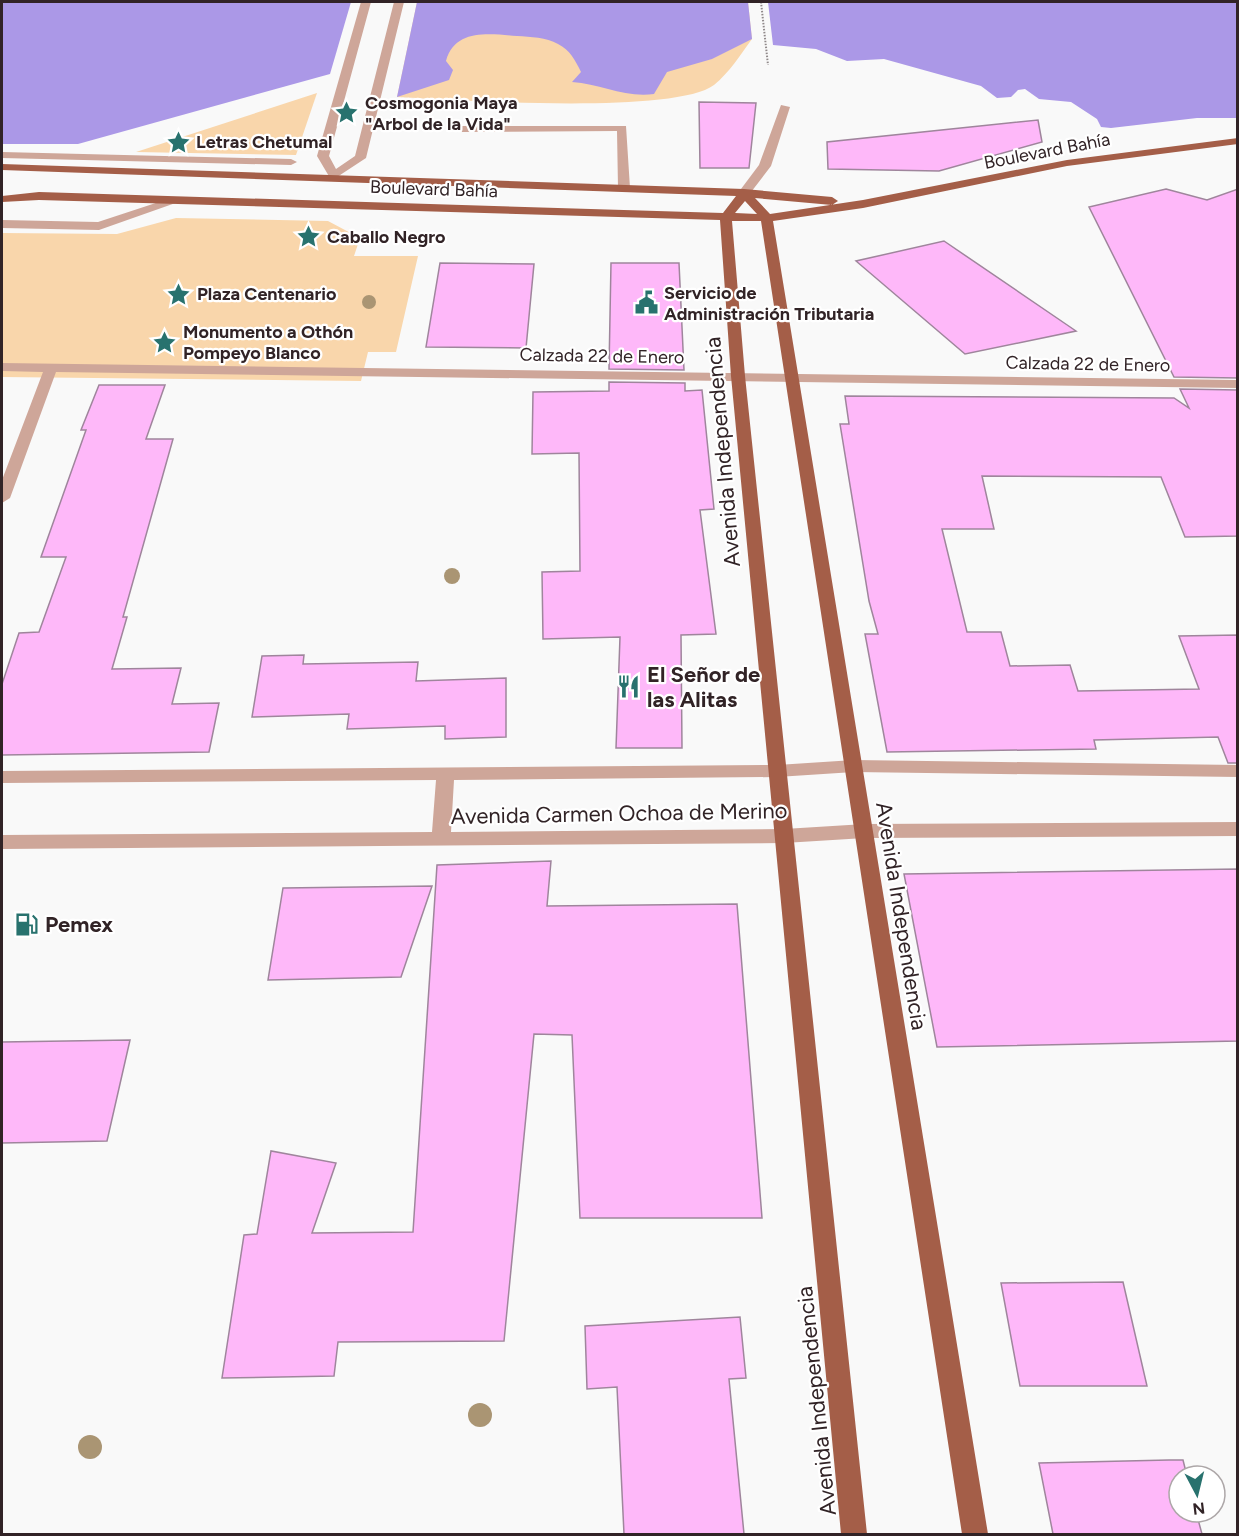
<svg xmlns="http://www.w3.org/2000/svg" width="1239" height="1536" viewBox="0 0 1239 1536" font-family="Figtree,sans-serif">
	<rect width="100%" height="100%" fill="#f9f9f9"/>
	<g fill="#f9d6ab">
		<path d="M417,2H748L752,39C741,54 729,73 714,85C674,115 455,100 397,97Z"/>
		<path d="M317,93L296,155L136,152Z"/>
		<path d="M176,218L328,221L360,238L354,256H418L396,352H368L361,381L2,377V233L117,234Z"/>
	</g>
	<g fill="#ab98e7">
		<path d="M2,2H351L330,74L78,144H2Z"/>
		<path d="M417,2H748L752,39L712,59L667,72L654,94C625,98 601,84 572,82L581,72C575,60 570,50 558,44C546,37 531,37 517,36C490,34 455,28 446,61L453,70L449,80L397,97Z"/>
		<path d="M768,2H1237V118H1197L1111,128L1101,127L1097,119L1071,102L1039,99L1025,89L1018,90L1011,97L997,98L981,86L884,59L847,61L816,49L773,45Z"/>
	</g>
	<g fill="#feb8f9" stroke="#9f859c" stroke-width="1.5">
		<path d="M699,102L756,103L749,168H700Z"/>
		<path d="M1038,120L1042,142L939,171L828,169L827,142Z"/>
		<path d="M1166,189L1207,200L1238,189V378L1174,377L1089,207Z"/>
		<path d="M944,241L1076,331L965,354L856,261Z"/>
		<path d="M440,263L534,264L526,348L426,347Z"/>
		<path d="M611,263H679L684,370L609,369Z"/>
		<path d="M609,382L685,383V391L702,390L714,509L700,510L716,634L681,635L682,748H616L620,637L543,639L542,572L580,571L579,453L532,454L533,392L609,391Z"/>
		<path d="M99,385H165L146,439H173L123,617H127L112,669L181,668L172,704L219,703L209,752L2,755V684L19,633L39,632L66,557H41L86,430H81Z"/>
		<path d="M1180,389L1238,390V536L1185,537L1161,477L982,476L994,529H942L967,632H1001L1010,666L1070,665L1078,691L1199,689L1179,636L1238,635V763H1228L1218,737L1094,740L1096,749L887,752L865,634H878L869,601L840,424H849L845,396L1174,398L1189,408Z"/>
		<path d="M304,655L303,664L418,662L416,681L506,678V737L445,739V726L347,729L349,714L252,717L262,656Z"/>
		<path d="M551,861L547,906L737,904L762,1218H580L572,1035L534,1034L504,1341L338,1342L334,1376L222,1378L244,1235L257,1234L271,1151L336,1163L312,1233L413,1232L437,865Z"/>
		<path d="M1238,869V1041L937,1047L904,874Z"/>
		<path d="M432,886L401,977L268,980L283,888Z"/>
		<path d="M130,1040L107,1141L2,1143V1042Z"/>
		<path d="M1123,1282L1147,1386H1020L1001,1283Z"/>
		<path d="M740,1317L746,1378L729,1379L744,1534H624L617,1387L587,1389L585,1326Z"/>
		<path d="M1169,1460H1183L1187,1476H1179V1512H1196L1202,1534H1053L1039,1463Z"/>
	</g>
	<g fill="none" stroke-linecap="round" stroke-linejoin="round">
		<path stroke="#90898a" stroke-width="2" stroke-dasharray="1.5 1.5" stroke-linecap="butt" d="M761,2L768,65"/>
		<g fill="#cea699" fill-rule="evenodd">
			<path d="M361,2H371L329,156L336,169L355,156L394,2H404L366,158L334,179L330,178L317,156Z"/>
			<path d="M781,105L790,107L771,166L748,196H740L738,193L759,165Z"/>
			<path d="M626,126L630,188L624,192L618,188L617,131L462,132L456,129L462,126Z"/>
			<path d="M2,152L291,159L297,162L291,165L2,158Z"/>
			<path d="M174,197L184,200L99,230L2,228V220L98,222Z"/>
			<path d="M2,363L1238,380V388L56,372L10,498L2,503V480L43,372L2,371Z"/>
			<path d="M854,760L1238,765V777L854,772L777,777L454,780L451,832L784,829L865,824L1238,822V836L865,838L784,843L2,849V835L432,832L436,780L2,783V771L777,765Z"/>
		</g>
		<path fill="#a45e48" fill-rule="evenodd" d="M1238,138V144L1067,166L863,208L773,221L988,1534H962L761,221H732L745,376L867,1534H841L731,376L720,220L39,200L2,202V196L39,192L723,213L736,196L2,170V164L744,189L832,197L838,201L832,205L755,198L770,214L863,200L1067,160ZM745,201L757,214L735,213Z"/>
	</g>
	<g fill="#aa9573">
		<circle cx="369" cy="302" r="7"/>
		<circle cx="452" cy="576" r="8"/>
		<circle cx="480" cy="1415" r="12"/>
		<circle cx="90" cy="1447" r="12"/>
	</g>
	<defs>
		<symbol id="sight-bare" viewBox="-9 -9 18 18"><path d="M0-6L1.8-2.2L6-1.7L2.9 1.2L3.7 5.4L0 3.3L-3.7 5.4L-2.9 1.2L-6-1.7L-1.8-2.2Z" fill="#28726e" stroke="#fff" stroke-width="2.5" paint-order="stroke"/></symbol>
		<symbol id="civic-bare" viewBox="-9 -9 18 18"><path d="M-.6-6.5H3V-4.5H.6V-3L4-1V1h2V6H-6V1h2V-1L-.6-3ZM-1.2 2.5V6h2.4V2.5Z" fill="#28726e" stroke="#fff" stroke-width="2.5" paint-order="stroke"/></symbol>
		<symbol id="restaurant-bare" viewBox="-9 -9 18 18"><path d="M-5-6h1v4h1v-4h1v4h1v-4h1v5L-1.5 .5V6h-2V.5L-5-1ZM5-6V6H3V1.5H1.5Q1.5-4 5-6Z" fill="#28726e" stroke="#fff" stroke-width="2.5" paint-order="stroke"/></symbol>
		<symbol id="fuel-bare" viewBox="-9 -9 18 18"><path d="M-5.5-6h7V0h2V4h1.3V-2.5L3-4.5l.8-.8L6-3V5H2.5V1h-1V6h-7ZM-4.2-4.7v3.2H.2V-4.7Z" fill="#28726e" stroke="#fff" stroke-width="2.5" paint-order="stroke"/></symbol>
	</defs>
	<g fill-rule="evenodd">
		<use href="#sight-bare" x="330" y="96" width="33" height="33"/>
		<use href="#sight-bare" x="162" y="126" width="33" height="33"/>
		<use href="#sight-bare" x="292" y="220" width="33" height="33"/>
		<use href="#sight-bare" x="162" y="278" width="33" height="33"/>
		<use href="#civic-bare" x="630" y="286" width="33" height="33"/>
		<use href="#sight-bare" x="148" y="326" width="33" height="33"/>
		<use href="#restaurant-bare" x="612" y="670" width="33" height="33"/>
		<use href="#fuel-bare" x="10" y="908" width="33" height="33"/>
	</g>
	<g text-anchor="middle" stroke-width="4.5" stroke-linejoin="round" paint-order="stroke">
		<g font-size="18" font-weight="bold" fill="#312326" stroke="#fff" text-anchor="start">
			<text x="365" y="109">Cosmogonia Maya<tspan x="365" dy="21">"Arbol de la Vida"</tspan></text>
			<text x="196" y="148">Letras Chetumal</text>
			<text x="327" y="243">Caballo Negro</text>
			<text x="664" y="299">Servicio de<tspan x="664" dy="21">Administración Tributaria</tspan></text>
			<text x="197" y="300">Plaza Centenario</text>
			<text x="183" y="338">Monumento a Othón<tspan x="183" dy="21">Pompeyo Blanco</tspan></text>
		</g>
		<g font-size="18" fill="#312326" stroke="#fff">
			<text transform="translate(1047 151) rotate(-11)" y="6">Boulevard Bahía</text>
			<text transform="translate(434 189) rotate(2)" y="6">Boulevard Bahía</text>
			<text transform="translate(602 356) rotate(1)" y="6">Calzada 22 de Enero</text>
			<text transform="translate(1088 364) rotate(1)" y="6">Calzada 22 de Enero</text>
		</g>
		<g font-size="22" fill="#312326" stroke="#fff">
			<text transform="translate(722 452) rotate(-95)" y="8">Avenida Independencia</text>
			<text transform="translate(619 813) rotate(-1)" y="8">Avenida Carmen Ochoa de Merino</text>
			<text transform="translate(902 916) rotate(81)" y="8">Avenida Independencia</text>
			<text transform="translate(816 1401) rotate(-96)" y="8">Avenida Independencia</text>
		</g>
		<g font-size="22" font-weight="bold" fill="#312326" stroke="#fff" text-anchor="start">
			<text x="647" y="682">El Señor de<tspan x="647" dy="25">las Alitas</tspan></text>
			<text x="45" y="932">Pemex</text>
		</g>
	</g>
	<rect width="1239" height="1536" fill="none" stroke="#312326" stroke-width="6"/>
	<g transform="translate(1197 1494) rotate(173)"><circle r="28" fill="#ffffff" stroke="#ada7a8" stroke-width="1.5"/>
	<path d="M0-4.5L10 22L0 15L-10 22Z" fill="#28726e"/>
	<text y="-9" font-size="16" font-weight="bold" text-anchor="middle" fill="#312326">N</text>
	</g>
</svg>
